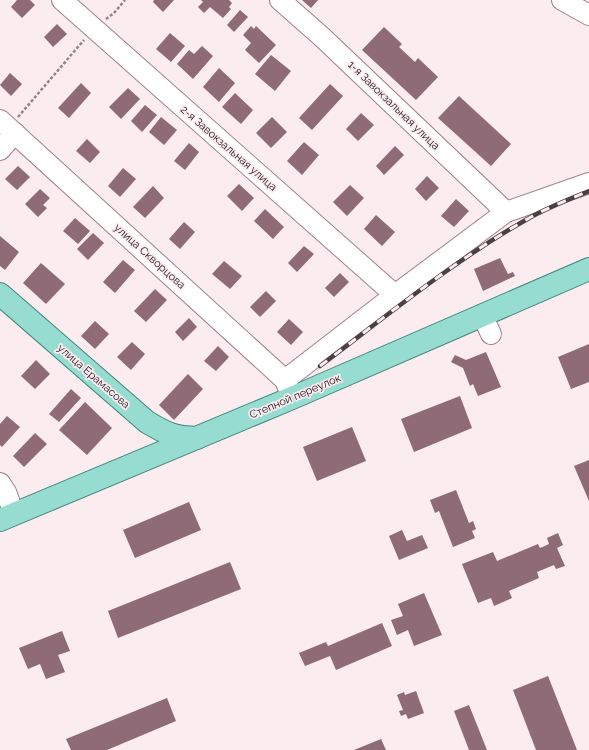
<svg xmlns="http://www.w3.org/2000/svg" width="589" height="750" viewBox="0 0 589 750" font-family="Raleway,sans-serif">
	<rect width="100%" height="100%" fill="#fbecf0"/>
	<g fill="#8e6b76">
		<path d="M17,0H30L35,5L22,18L11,7Z"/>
		<path d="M154,0H174L163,12L153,2Z"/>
		<path d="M201,0H229L232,3L229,7L231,9L223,18L210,7L204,13L198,7L203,2Z"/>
		<path d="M302,0H318L311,8Z"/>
		<path d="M240,10L248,17L234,32L227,25Z"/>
		<path d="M57,24L67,34L53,47L44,37Z"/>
		<path d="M251,26L254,29L256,26L276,45L259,63L245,50L251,43L243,35Z"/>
		<path d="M384,27L402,44L399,47L415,62L418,58L438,77L416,100L362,50Z"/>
		<path d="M170,33L185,46L171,62L156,49Z"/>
		<path d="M202,46L213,56L193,79L177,64L189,50L194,54Z"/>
		<path d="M271,55L291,71L275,91L255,74Z"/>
		<path d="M219,68L235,83L219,102L203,87Z"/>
		<path d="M10,73L22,84L11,96L0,85Z"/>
		<path d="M81,83L91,93L69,118L58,108Z"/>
		<path d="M330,84L343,96L312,130L299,118Z"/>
		<path d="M128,88L140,99L121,119L109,107Z"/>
		<path d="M235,93L253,110L241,124L222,107Z"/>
		<path d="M459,96L511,144L491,166L438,118Z"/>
		<path d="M145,105L157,115L142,132L131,121Z"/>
		<path d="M361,113L374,125L358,141L346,129Z"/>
		<path d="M161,117L177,130L164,145L149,132Z"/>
		<path d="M272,117L287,132L271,148L256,133Z"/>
		<path d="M87,139L100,152L90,163L76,151Z"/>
		<path d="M304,142L319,155L302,175L287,161Z"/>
		<path d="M189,143L199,152L185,170L174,161Z"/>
		<path d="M395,146L404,155L384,175L376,166Z"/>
		<path d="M18,166L30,177L17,190L5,179Z"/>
		<path d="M123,168L136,179L120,197L108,186Z"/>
		<path d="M427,176L439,188L426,201L415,189Z"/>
		<path d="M239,184L254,198L242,211L227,196Z"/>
		<path d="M350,185L364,198L347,216L333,202Z"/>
		<path d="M153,186L164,198L145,218L133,207Z"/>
		<path d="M40,189L50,198L43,205L47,208L38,217L25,204Z"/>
		<path d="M456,199L469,211L454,227L441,216Z"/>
		<path d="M265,209L284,227L273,239L254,221Z"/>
		<path d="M376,215L395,232L382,246L364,229Z"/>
		<path d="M75,218L90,231L78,244L63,231Z"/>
		<path d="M184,222L195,232L180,249L169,239Z"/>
		<path d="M93,233L104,243L88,260L77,249Z"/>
		<path d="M0,236L19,252L5,270L0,266Z"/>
		<path d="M304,246L314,254L297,272L288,263Z"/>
		<path d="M500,258L508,274L513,272L515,276L483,291L474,269Z"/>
		<path d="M123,260L135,270L115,293L103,282Z"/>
		<path d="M224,261L242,276L230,289L212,274Z"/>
		<path d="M41,263L65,284L46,304L23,283Z"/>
		<path d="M340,273L349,282L334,297L325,288Z"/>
		<path d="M155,289L167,300L146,322L134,311Z"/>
		<path d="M266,291L276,301L260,317L250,307Z"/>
		<path d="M189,318L197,327L183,341L175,332Z"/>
		<path d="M289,319L303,332L291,345L277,332Z"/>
		<path d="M95,321L109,334L95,349L81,336Z"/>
		<path d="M132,342L145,354L131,370L117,357Z"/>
		<path d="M589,344V382L571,389L558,357Z"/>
		<path d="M218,346L229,357L216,371L204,361Z"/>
		<path d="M486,352L501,387L478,396L473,384L470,386L463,368L451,362L455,355L466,360Z"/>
		<path d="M36,360L50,374L35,389L21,376Z"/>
		<path d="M188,374L203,389L174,420L159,405Z"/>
		<path d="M71,389L81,398L59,422L49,414Z"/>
		<path d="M460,396L472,428L414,452L401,419Z"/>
		<path d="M85,402L112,428L87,455L59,430Z"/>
		<path d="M7,416L20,427L2,447L0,445V424Z"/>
		<path d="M352,427L366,461L317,481L303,447Z"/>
		<path d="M35,433L47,444L24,467L13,456Z"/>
		<path d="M589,460V501L574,466Z"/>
		<path d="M456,490L469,523L473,521L476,529L472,531L475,538L453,547L439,511L435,513L430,500Z"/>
		<path d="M189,502L201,530L135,558L123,530Z"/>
		<path d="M402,530L407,541L422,535L428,548L399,560L389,536Z"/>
		<path d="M558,533L563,545L557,548L565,566L556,569L554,565L537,572L539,578L509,591L512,598L494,606L491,598L478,603L462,564L493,552L497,561L538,544L540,548L549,544L547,538Z"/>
		<path d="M230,562L241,589L118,638L108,611Z"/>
		<path d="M424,593L442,635L414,646L408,630L397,635L391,620L403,616L398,604Z"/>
		<path d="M382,623L392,646L336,670L330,656L305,666L299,653L326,642L328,646Z"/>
		<path d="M62,631L70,651L58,655L65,672L46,679L40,664L28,669L19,648Z"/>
		<path d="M548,676L577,750H536L513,690Z"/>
		<path d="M416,691L424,713L408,719L406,714L401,716L399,711L403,710L397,695L404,692L405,695Z"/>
		<path d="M167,698L176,721L107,750H71L66,739Z"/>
		<path d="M469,705L487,750H469L454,711Z"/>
		<path d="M381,739L386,750H354Z"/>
	</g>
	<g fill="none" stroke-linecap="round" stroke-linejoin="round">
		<defs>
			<g id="minor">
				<path d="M62,0L395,295"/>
				<path d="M280,0L322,37L506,212"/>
				<path d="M562,0L589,15"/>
				<path d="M0,120L285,380L292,398"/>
				<path d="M0,150L15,133"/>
				<path d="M482,315L491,334"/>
				<path d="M285,380L395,295L506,212L589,183"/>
				<path d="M0,483L6,492L14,514"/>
			</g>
			<g id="major">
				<path d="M0,294L147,422C167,434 174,437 197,438"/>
				<path d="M0,520L292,398L589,269"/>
			</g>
		</defs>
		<use href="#minor" stroke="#a0808a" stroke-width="22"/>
		<use href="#major" stroke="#42877c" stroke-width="24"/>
		<g stroke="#918488" stroke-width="2.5" stroke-dasharray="3 2" stroke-linecap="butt">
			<path d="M106,19L114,13L125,0"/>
			<path d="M18,117L84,40"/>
		</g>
		<use href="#minor" stroke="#fff" stroke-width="20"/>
		<use href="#major" stroke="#97dcd0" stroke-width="22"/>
		<defs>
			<path id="rail" d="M320,366C389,314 456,259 531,217C549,207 570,199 589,191"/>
		</defs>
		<use href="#rail" stroke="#4d4044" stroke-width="4.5"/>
		<use href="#rail" stroke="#fbecf0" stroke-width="3" stroke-dasharray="9" stroke-linecap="butt"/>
	</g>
	<g text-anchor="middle" stroke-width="3.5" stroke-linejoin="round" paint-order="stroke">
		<g font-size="11" fill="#23171b" stroke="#fbecf0">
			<text transform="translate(394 105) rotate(44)" y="4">1-я Завокзальная улица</text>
			<text transform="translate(229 148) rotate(41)" y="4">2-я Завокзальная улица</text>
			<text transform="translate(150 256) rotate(42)" y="4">улица Скворцова</text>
			<text transform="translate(94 376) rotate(41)" y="4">улица Ерамасова</text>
			<text transform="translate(295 396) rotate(-23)" y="4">Степной переулок</text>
		</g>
	</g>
</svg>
